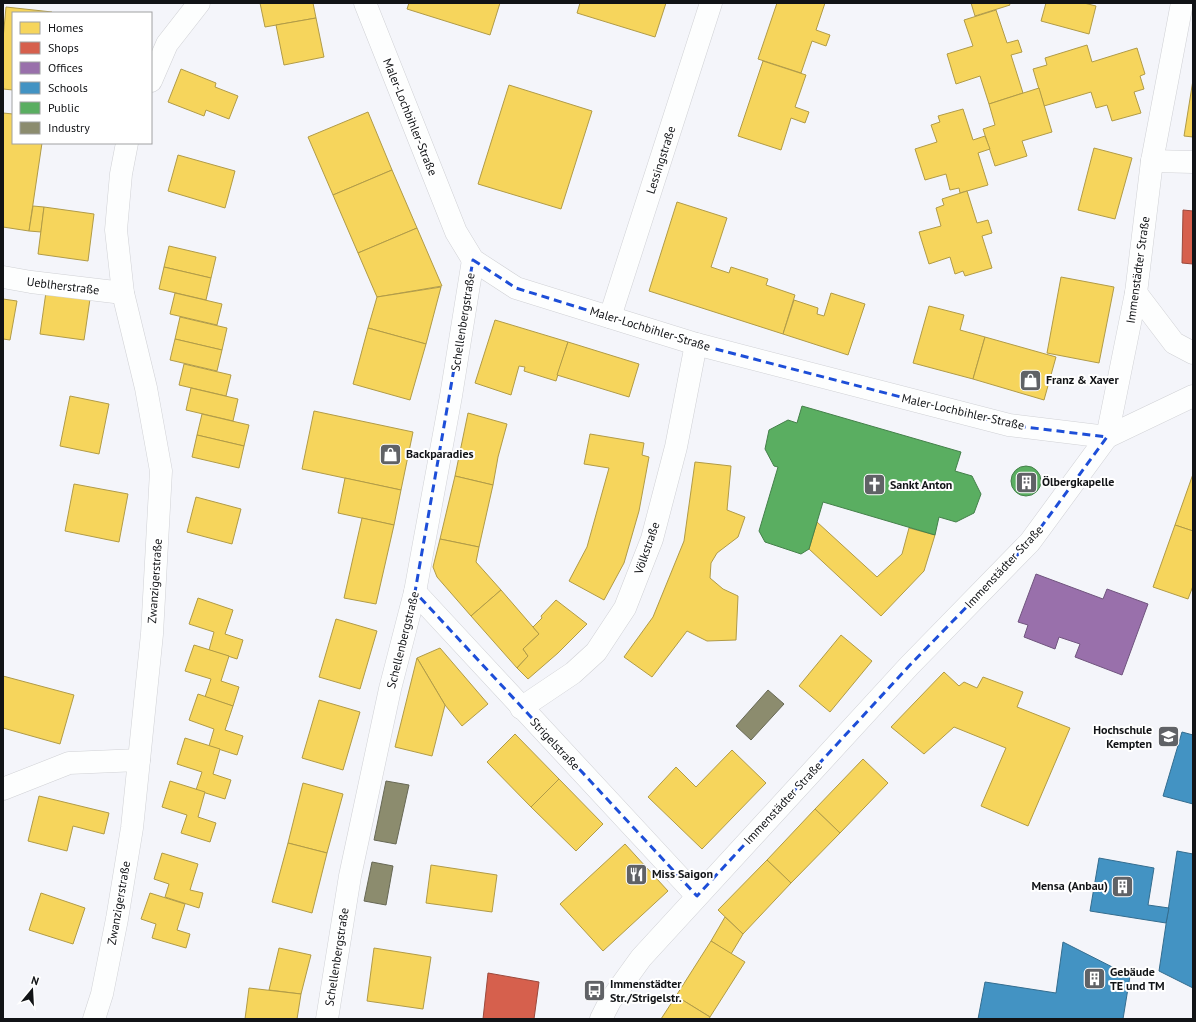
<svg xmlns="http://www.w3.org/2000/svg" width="1196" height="1022" viewBox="0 0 1196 1022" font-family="'PT Sans',sans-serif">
	<rect width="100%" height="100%" fill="#f4f5fa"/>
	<g fill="#f6d55c" stroke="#b19b47">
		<path d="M260,3H313L316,18L265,27Z"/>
		<path d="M409,3H500L490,35L407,9Z"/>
		<path d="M580,3H666L655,37L577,13Z"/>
		<path d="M777,3H825L816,30L830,35L826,46L812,41L801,73L758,59Z"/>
		<path d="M971,3H1009L1010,5L975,16Z"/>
		<path d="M1046,3H1084L1096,6L1089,34L1041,21Z"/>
		<path d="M6,7L52,12V13H13V90L3,89V39Z"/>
		<path d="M996,10L1007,43L1018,40L1022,52L1011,55L1023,93L989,104L980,76L956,84L947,54L973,46L964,20Z"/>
		<path d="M316,18L324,57L284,65L276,25Z"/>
		<path d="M1087,45L1092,62L1137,48L1145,74L1140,76L1144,89L1134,92L1141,113L1112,121L1107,105L1096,108L1091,92L1044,106L1033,69L1047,65L1045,58Z"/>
		<path d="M763,61L806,75L795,107L809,112L805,123L791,118L781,150L738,136Z"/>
		<path d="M181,69L216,83L215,87L238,96L229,119L206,110L204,116L168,102Z"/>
		<path d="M1193,80V137L1184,136Z"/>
		<path d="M509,85L592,111L561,209L478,184Z"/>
		<path d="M1039,88L1052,132L1022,141L1027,156L995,166L983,129L995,125L989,104Z"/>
		<path d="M963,109L973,140L985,136L990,149L978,153L988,185L960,193L959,188L950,190L946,174L925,180L915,149L937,142L931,125L940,122L938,116Z"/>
		<path d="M368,112L392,170L333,195L308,137Z"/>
		<path d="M3,113L13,114V143H42L29,231L3,227Z"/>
		<path d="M1094,148L1132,158L1115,219L1078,210Z"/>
		<path d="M178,155L235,171L225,208L168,191Z"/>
		<path d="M392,170L417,228L358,253L333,195Z"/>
		<path d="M967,191L977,223L988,220L992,233L982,236L992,268L965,276L963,271L955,274L950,257L929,264L919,232L941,226L936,208L944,205L942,199Z"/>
		<path d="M677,202L727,218L711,267L729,273L731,267L768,279L766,285L795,295L783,334L649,291Z"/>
		<path d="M33,206L44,207L41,232L29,231Z"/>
		<path d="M44,207L94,214L88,261L38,254Z"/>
		<path d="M417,228L442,286L377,297L358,253Z"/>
		<path d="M169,246L216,257L211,278L164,267Z"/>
		<path d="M164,267L211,278L206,300L159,289Z"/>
		<path d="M1061,277L1114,287L1099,363L1047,353Z"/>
		<path d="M441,287L426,344L368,328L377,297Z"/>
		<path d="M46,292L90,299L84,340L40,334Z"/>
		<path d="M175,293L222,304L217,325L170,314Z"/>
		<path d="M831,293L865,304L848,355L783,334L794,300L818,308L817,314L824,316Z"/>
		<path d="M3,299L17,301L10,340L3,339Z"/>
		<path d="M929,306L964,315L960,330L985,337L973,379L913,363Z"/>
		<path d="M180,317L227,328L222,350L175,339Z"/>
		<path d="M495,320L568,342L556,381L524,371L525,367L519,366L511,395L475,383Z"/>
		<path d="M368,328L426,344L410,400L353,384Z"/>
		<path d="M985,337L1056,357L1044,400L973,379Z"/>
		<path d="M175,339L222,350L217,371L170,360Z"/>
		<path d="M568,342L639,364L629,397L557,375Z"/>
		<path d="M184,364L231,375L226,396L179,385Z"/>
		<path d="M191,388L238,399L233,421L186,410Z"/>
		<path d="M70,396L109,404L99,454L60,446Z"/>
		<path d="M314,411L413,432L401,490L302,469Z"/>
		<path d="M468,413L507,424L498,457L493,485L455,476Z"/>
		<path d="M202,414L249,425L244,446L197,435Z"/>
		<path d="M590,434L644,443L642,455L649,457L639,511L624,563L604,600L569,581L587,547L609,468L584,464Z"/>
		<path d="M197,435L244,446L239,468L192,457Z"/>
		<path d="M695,462L731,466L727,510L745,517L738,537L717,553L711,563L710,578L723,589L738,596L736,640L707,641L687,631L652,677L624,657L653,617L684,541Z"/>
		<path d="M1193,474V531L1175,525Z"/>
		<path d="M455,476L493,485L479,547L440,539Z"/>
		<path d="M345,478L401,490L394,525L338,513Z"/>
		<path d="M74,484L128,494L119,542L65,531Z"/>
		<path d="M196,497L241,509L232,544L187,532Z"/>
		<path d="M362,518L394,525L376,604L344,598Z"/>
		<path d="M817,522L877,577L902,554L909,528L935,535L924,571L881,616L809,549Z"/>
		<path d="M1175,525L1193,531V586L1188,599L1153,587Z"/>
		<path d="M440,539L479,547L476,562L501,590L471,616L437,577L433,567Z"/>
		<path d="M501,590L539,634L523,649L528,656L517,668L471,616Z"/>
		<path d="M198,598L233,610L225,634L243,640L237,659L209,650L214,632L189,624Z"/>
		<path d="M556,600L587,624L558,653L528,679L517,668L528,656L523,649L539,634L533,627L542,618L541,616Z"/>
		<path d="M336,619L377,631L360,689L319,677Z"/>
		<path d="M841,635L872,661L830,712L799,686Z"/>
		<path d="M194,645L229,656L221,681L239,687L233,706L205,697L211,679L185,671Z"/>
		<path d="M440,648L488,704L462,726L445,705L417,658Z"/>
		<path d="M417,658L445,705L432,756L395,747Z"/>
		<path d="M944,672L959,686L964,682L977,688L983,677L1023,692L1017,707L1070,728L1028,826L981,806L1006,748L954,727L924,754L891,727Z"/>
		<path d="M3,676L74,695L60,744L3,728Z"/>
		<path d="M198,694L233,706L225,730L243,736L237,755L209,746L214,729L189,720Z"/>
		<path d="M319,700L360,712L343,770L302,758Z"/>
		<path d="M515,734L559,779L531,807L487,762Z"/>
		<path d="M185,738L220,749L213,774L231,780L225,799L196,790L202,772L177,764Z"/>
		<path d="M732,750L766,783L702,849L648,797L676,767L696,787Z"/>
		<path d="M863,759L888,783L840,833L815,809Z"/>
		<path d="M559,779L603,824L576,851L531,807Z"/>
		<path d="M170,781L205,792L198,817L216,823L210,842L181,833L187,815L162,807Z"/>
		<path d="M303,783L343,794L327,853L288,843Z"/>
		<path d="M39,796L109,813L104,834L73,826L67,851L28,841Z"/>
		<path d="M815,809L840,833L791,883L767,860Z"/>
		<path d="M288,843L327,853L312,913L272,902Z"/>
		<path d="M625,844L668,891L603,951L560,904Z"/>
		<path d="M162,853L198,864L190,890L203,893L199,908L165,897L169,884L154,879Z"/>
		<path d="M767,860L791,883L743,934L718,910Z"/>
		<path d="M431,865L497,875L492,912L426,903Z"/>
		<path d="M41,893L85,908L73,944L29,930Z"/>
		<path d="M150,893L185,904L177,930L190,934L186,948L152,938L156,924L141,919Z"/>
		<path d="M725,917L743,934L731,954L711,941Z"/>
		<path d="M711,941L745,962L710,1017L676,996Z"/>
		<path d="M279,948L311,955L301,994L269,990Z"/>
		<path d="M374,948L431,957L423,1009L367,1001Z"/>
		<path d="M249,988L301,994L297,1019H245Z"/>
		<path d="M676,996L710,1017L709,1019H661Z"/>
	</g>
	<g fill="#d6604d" stroke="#9b493c">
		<path d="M1183,210L1193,211V264L1182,263Z"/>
		<path d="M488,973L539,982L534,1019H483Z"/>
	</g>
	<path fill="#9970ab" stroke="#70547e" d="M1036,574L1103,599L1107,589L1148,604L1122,675L1075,657L1080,644L1059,637L1055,649L1024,637L1028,625L1018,622Z"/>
	<g fill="#4393c3" stroke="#346d8f">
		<path d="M1182,732L1193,735V804L1163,796Z"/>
		<path d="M1177,851L1193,854V988L1159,971Z"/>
		<path d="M1099,858L1154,868L1148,905L1169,908L1166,923L1090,911Z"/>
		<path d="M1063,942L1130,976L1123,1019H978L985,982L1056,993Z"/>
	</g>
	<g fill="#5aae61" stroke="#44804a">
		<path d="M802,406L961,452L955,471L972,476L981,494L974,513L956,522L939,517L935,535L823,502L809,549L801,554L765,542L759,531L778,467L774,466L765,449L769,430L788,420L797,423Z"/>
		<circle cx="1026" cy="481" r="15"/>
	</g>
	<g fill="#8c8c6e" stroke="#676854">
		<path d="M768,690L784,704L751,740L736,726Z"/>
		<path d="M386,781L409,785L396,844L374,840Z"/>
		<path d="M372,862L393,866L386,905L364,901Z"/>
	</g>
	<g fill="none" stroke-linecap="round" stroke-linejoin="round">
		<defs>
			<g id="minor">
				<path d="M365,3L456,232L473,260L516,288L696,344L1009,425L1107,437L1193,396"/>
				<path d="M151,81L167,44L199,3"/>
				<path d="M1152,161L1193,162"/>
				<path d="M3,277L31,282L123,293"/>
				<path d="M1136,293L1174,343L1193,353"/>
				<path d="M610,317L711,3"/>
				<path d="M415,592L697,896"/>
				<path d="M521,708L573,673L596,652L625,608L652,539L676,447L696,344"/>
				<path d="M3,789L69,763L139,760"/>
				<path d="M94,1019L102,994L117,919L132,828L152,634L161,471L146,388L123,293L116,230L121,174L127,143"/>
				<path d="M327,1019L350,876L390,689L415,592L451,396L473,260"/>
			</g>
			<path id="tertiary" d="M601,1019L610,1001L641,958L909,666L1030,542L1107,437L1136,293L1152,161L1182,3"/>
		</defs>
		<use href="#minor" stroke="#d0d1d5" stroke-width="23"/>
		<use href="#tertiary" stroke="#d0d1d5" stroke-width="23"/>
		<use href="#minor" stroke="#fdfefe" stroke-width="22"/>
		<use href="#tertiary" stroke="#fdfefe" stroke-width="22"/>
	</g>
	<path fill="none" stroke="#1d4ed8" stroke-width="3" stroke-dasharray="8 5" stroke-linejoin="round" d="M473,260L516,288L696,344L1009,425L1107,437L1030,542L909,666L697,896L415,592Z"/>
	<defs>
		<symbol id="shop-square" viewBox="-11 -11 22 22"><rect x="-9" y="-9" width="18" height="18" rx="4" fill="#606266" stroke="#fff"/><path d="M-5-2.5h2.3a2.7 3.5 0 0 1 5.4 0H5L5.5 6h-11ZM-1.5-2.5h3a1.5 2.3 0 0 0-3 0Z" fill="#fff"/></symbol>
		<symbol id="building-square" viewBox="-11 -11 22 22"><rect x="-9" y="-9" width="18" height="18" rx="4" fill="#606266" stroke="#fff"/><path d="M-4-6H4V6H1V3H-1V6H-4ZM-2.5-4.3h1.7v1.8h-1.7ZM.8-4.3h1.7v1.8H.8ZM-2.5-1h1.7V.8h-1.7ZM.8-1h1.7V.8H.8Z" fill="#fff"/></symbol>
		<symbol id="church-square" viewBox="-11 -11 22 22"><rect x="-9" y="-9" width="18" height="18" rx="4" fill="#606266" stroke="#fff"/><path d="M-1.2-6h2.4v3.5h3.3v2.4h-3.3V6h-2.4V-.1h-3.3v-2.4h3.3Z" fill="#fff"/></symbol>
		<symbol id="university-square" viewBox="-11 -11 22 22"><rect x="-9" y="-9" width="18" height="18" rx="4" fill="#606266" stroke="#fff"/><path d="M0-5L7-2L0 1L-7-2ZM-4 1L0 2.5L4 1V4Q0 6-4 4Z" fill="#fff"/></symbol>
		<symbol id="restaurant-square" viewBox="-11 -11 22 22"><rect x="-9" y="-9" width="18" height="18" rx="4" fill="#606266" stroke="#fff"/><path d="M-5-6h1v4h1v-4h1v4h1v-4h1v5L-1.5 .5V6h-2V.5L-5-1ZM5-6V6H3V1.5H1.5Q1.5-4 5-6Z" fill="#fff"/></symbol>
		<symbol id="bus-square" viewBox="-11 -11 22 22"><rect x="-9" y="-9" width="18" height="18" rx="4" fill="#606266" stroke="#fff"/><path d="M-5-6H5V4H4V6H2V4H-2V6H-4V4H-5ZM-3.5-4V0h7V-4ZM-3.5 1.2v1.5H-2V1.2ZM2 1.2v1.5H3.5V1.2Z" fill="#fff"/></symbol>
	</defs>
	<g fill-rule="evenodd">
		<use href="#shop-square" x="1018" y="368" width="25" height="25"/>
		<use href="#shop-square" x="378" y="442" width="25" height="25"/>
		<use href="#building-square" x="1014" y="470" width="25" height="25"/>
		<use href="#church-square" x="862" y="472" width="25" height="25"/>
		<use href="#university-square" x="1156" y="724" width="25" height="25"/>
		<use href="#restaurant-square" x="624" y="862" width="25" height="25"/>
		<use href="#building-square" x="1110" y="874" width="25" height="25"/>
		<use href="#building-square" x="1082" y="966" width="25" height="25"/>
		<use href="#bus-square" x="582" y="978" width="25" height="25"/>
	</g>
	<g text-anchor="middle" stroke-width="4" stroke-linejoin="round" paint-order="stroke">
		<g font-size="12" fill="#111316" stroke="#fff">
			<text transform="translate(410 117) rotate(68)" y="4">Maler-Lochbihler-Straße</text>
			<text transform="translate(661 160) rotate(-72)" y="4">Lessingstraße</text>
			<text transform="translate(1138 270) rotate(-82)" y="4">Immenstädter Straße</text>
			<text transform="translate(63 286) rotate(7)" y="4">Ueblherstraße</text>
			<text transform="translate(463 322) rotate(-81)" y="4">Schellenbergstraße</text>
			<text transform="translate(650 329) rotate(17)" y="4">Maler-Lochbihler-Straße</text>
			<text transform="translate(963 412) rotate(13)" y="4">Maler-Lochbihler-Straße</text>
			<text transform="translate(647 548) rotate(-71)" y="4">Völkstraße</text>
			<text transform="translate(1004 567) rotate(-47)" y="4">Immenstädter Straße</text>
			<text transform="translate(155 581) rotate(-86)" y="4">Zwanzigerstraße</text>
			<text transform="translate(403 640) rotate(-76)" y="4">Schellenbergstraße</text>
			<text transform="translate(555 744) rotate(47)" y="4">Strigelstraße</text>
			<text transform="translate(783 803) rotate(-47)" y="4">Immenstädter Straße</text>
			<text transform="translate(119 903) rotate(-80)" y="4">Zwanzigerstraße</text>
			<text transform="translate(337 957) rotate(-81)" y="4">Schellenbergstraße</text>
		</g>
		<g font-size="12" font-weight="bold" fill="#111316" stroke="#fff" text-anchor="start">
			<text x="1046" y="384">Franz &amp; Xaver</text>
			<text x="406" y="458">Backparadies</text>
			<text x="1042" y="486">Ölbergkapelle</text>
			<text x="890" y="489">Sankt Anton</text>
			<text x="1152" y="734" text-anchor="end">Hochschule<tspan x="1152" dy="14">Kempten</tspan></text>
			<text x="652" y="878">Miss Saigon</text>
			<text x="1108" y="890" text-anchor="end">Mensa (Anbau)</text>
			<text x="1110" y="976">Gebäude<tspan x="1110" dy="14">TE und TM</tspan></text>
			<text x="610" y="988">Immenstädter<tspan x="610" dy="14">Str./Strigelstr.</tspan></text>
		</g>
	</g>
	<rect width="1196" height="1022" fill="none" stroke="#111316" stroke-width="8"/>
	<rect x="12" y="12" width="140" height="132" fill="#ffffff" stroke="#a0a1a2"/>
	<rect x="20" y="22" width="20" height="12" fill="#f6d55c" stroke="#a0a1a2"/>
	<text x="48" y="32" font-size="12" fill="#111316">Homes</text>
	<rect x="20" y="42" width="20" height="12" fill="#d6604d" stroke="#a0a1a2"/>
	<text x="48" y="52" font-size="12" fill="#111316">Shops</text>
	<rect x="20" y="62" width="20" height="12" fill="#9970ab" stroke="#a0a1a2"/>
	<text x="48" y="72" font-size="12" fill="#111316">Offices</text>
	<rect x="20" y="82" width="20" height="12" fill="#4393c3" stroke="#a0a1a2"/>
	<text x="48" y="92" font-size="12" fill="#111316">Schools</text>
	<rect x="20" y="102" width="20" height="12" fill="#5aae61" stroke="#a0a1a2"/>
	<text x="48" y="112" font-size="12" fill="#111316">Public</text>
	<rect x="20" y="122" width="20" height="12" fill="#8c8c6e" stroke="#a0a1a2"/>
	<text x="48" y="132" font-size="12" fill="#111316">Industry</text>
	<g transform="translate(32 990) rotate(18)" stroke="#ffffff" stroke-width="3" paint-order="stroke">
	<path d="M0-3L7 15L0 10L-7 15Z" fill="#111316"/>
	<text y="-6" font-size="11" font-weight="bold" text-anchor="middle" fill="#111316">N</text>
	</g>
</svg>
